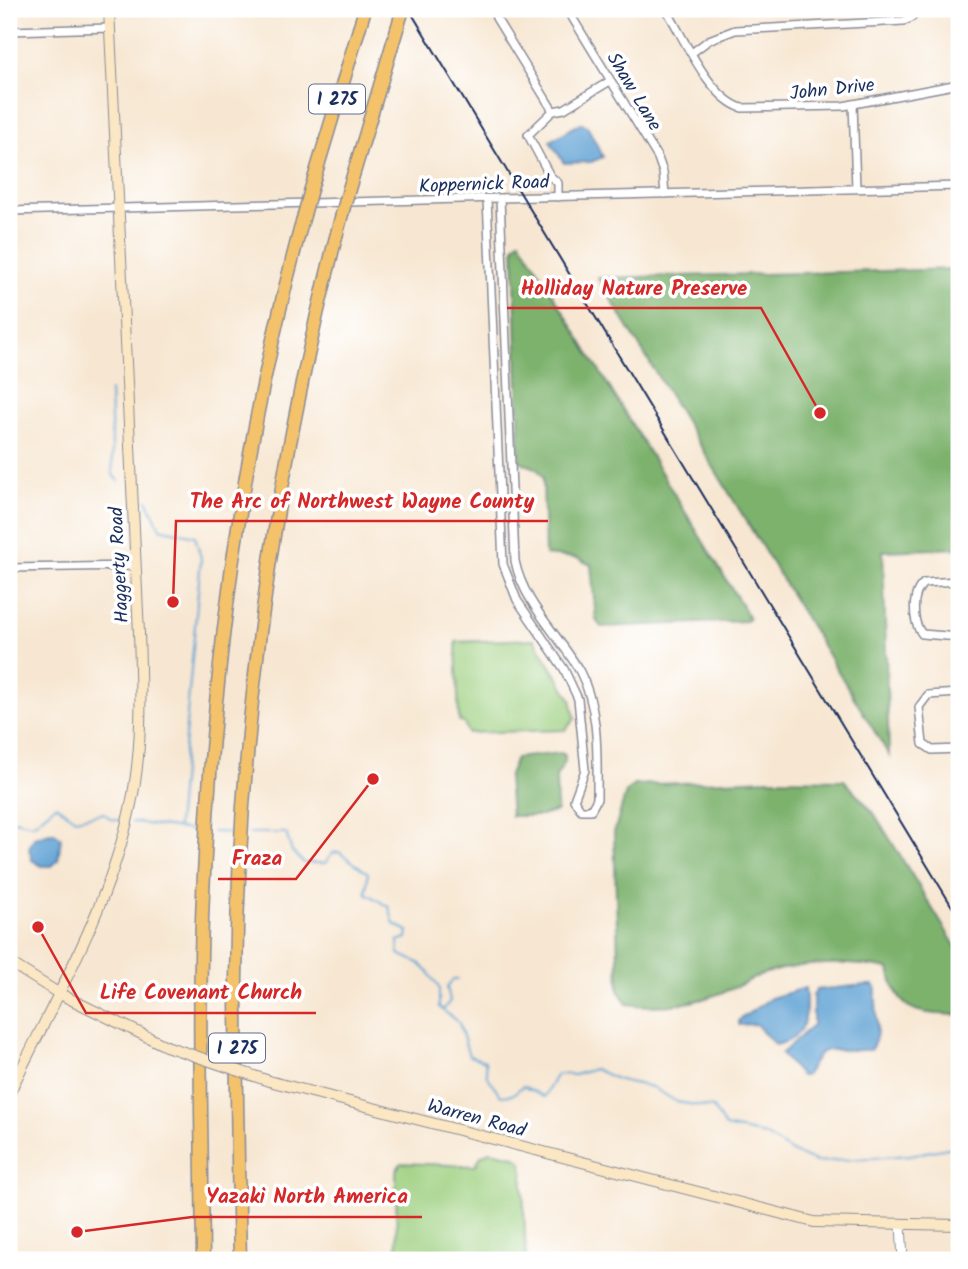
<svg xmlns="http://www.w3.org/2000/svg" width="968" height="1269" viewBox="0 0 968 1269" font-family="Kalam,sans-serif">
	<rect width="100%" height="100%" fill="#fff"/>
	<filter id="ink" filterUnits="userSpaceOnUse"><feTurbulence type="fractalNoise" baseFrequency=".0143" numOctaves="2"/><feDisplacementMap in="SourceGraphic" scale="14" xChannelSelector="R" yChannelSelector="G"/><feConvolveMatrix kernelMatrix="1 2 1 2 8 2 1 2 1" color-interpolation-filters="sRGB"/></filter>
	<filter id="wash" filterUnits="userSpaceOnUse"><feTurbulence type="fractalNoise" baseFrequency=".00686" numOctaves="4" result="noise"/><feDisplacementMap in="SourceGraphic" scale="28" xChannelSelector="R" yChannelSelector="G"/><feGaussianBlur stdDeviation="1.57" result="paint"/><feColorMatrix in="noise" values="0 0 0 0 0 0 0 0 0 0 0 0 0 0 0 0 0 1.4 0 .05"/><feComposite in="paint" operator="in"/></filter>
	<g filter="url(#wash)">
		<rect width="100%" height="100%" fill="#f7e7d2"/>
		<g fill="#9ccf7e" stroke="#5c7f6e" stroke-width="2">
			<path d="M534,639L571,699L575,719L565,730L468,733L464,723L459,721L456,642Z"/>
			<path d="M490,1151L514,1156L522,1162L526,1260H397L396,1171L401,1163L475,1166L481,1156Z"/>
		</g>
		<g fill="#7db26d" stroke="#4c7066" stroke-width="2">
			<path d="M520,240L741,604L749,618L746,621L601,627L596,620L591,565L577,558L545,555L543,477L537,469L520,461L514,247Z"/>
			<path d="M959,269V548L883,551L889,755L598,278Z"/>
			<path d="M561,753L565,755V762L556,777L557,811L542,816H511L508,777L516,758Z"/>
			<path d="M769,779L844,780L874,813L959,952V1015C918,1013 898,1015 889,969C848,961 806,962 766,973C754,977 743,984 731,989C695,1004 665,1009 627,1004L619,991L614,833L626,792L635,785Z"/>
		</g>
		<g fill="#60a3d4" stroke="#3e6999" stroke-width="2">
			<path d="M581,123L587,126L603,157L591,162L564,163L550,141Z"/>
			<path d="M53,832L61,838L58,860L52,866H42L32,860L29,848L34,838Z"/>
			<path d="M865,985H873L876,988C874,1008 883,1035 870,1050H827L820,1053L805,1076H801L781,1054L813,1025V996L816,990Z"/>
			<path d="M805,988C808,1015 807,1039 775,1045L756,1024L739,1025V1020L771,998Z"/>
		</g>
		<g fill="none" stroke-linecap="round" stroke-linejoin="round">
			<g stroke="#60a3d4" stroke-width="2">
				<path d="M110,391L113,475L119,481"/>
				<path d="M147,500L160,528L195,536L201,558L177,827"/>
				<path d="M9,819L33,824L56,805L75,819L104,813L111,819L123,821"/>
				<path d="M132,822L203,832"/>
				<path d="M212,832L238,833"/>
				<path d="M247,833H286L292,852L304,863H325L333,853L339,852L368,873L366,893L389,907L394,924L408,931L407,938L398,941L399,954L419,963L428,972L439,988V1007L459,1023L469,1056L485,1061L487,1076L501,1096L512,1095L523,1086L544,1097L557,1074L574,1075L594,1069L619,1080L652,1087L677,1102L713,1108L725,1127L765,1135L792,1152L816,1162L910,1155L959,1146"/>
				<path d="M443,1010L450,1001L447,987L453,980L458,979"/>
			</g>
		</g>
	</g>
	<g filter="url(#ink)">
		<g fill="none" stroke-linecap="round" stroke-linejoin="round">
			<defs>
				<g id="minor">
					<path d="M493,9L496,18L553,111L564,109L610,81"/>
					<path d="M567,9L658,158L663,172L665,194"/>
					<path d="M666,9C684,38 709,98 742,108L843,106L959,84"/>
					<path d="M9,31L110,28"/>
					<path d="M693,52L709,40L735,30L904,21L911,18L917,9"/>
					<path d="M853,104L856,188"/>
					<path d="M553,111L528,135L550,176L558,183V197"/>
					<path d="M487,199L503,564L517,600L564,669L578,699L585,770L574,800L581,810H591L597,799C597,757 600,710 580,672C559,634 524,605 515,561L500,199"/>
					<path d="M9,211L959,186"/>
					<path d="M9,568L135,566"/>
					<path d="M959,581L924,583C911,593 912,622 922,634L959,637"/>
					<path d="M959,693L928,695L919,707L923,744L932,750L959,749"/>
				</g>
				<path id="tertiary" d="M901,1224L903,1260"/>
				<g id="secondary">
					<path d="M9,962L58,993L166,1046"/>
					<path d="M269,1081L814,1222L959,1225"/>
					<path d="M9,1094C53,1002 108,910 130,809C143,752 141,691 139,633L109,9"/>
				</g>
				<g id="motorway">
					<path d="M311,189L365,9"/>
					<path d="M349,189L403,9"/>
					<path d="M203,1260C202,1131 197,1002 204,874C214,652 245,429 304,215"/>
					<path d="M240,1260C238,1167 236,1073 236,979C239,722 276,463 342,214"/>
				</g>
			</defs>
			<use href="#minor" stroke="#898b98" stroke-width="10"/>
			<use href="#tertiary" stroke="#898b98" stroke-width="11"/>
			<use href="#secondary" stroke="#898b98" stroke-width="12"/>
			<use href="#motorway" stroke="#898b98" stroke-width="15"/>
			<use href="#minor" stroke="#fff" stroke-width="7"/>
			<use href="#tertiary" stroke="#fff" stroke-width="9"/>
			<use href="#secondary" stroke="#fbe7c3" stroke-width="10"/>
			<use href="#motorway" stroke="#f4c26a" stroke-width="12"/>
			<path stroke="#1b2f5e" stroke-width="2" d="M409,9L959,918"/>
			<defs>
				<path id="secondary-bridge" d="M166,1046L269,1081"/>
				<g id="motorway-bridge">
					<path d="M342,214L349,189"/>
					<path d="M304,215L311,189"/>
				</g>
			</defs>
			<use href="#secondary-bridge" stroke="#898b98" stroke-width="12" stroke-linecap="butt"/>
			<use href="#motorway-bridge" stroke="#898b98" stroke-width="15" stroke-linecap="butt"/>
			<use href="#secondary-bridge" stroke="#fbe7c3" stroke-width="10"/>
			<use href="#motorway-bridge" stroke="#f4c26a" stroke-width="12"/>
		</g>
	</g>
	<g text-anchor="middle" stroke-width="7" stroke-linejoin="round" paint-order="stroke">
		<g fill="#fff" stroke="#5f6d8e" stroke-width="2">
			<rect x="309" y="84.5" width="56" height="29" rx="5"/>
			<rect x="209" y="1033.5" width="56" height="29" rx="5"/>
		</g>
		<g font-size="18" font-weight="bold" fill="#1b2f5e">
			<text x="337" y="105">I 275</text>
			<text x="237" y="1054">I 275</text>
		</g>
		<g font-size="19" fill="#1b2f5e" stroke="#fff">
			<text transform="translate(832 88) rotate(-6)" y="7">John Drive</text>
			<text transform="translate(635 91) rotate(59)" y="7">Shaw Lane</text>
			<text transform="translate(484 183) rotate(-2)" y="7">Koppernick Road</text>
			<text transform="translate(118 565) rotate(-93)" y="7">Haggerty Road</text>
			<text transform="translate(477 1117) rotate(15)" y="7">Warren Road</text>
		</g>
	</g>
	<path fill="none" stroke="#d62828" stroke-width="2.5" d="M820 413L761 308H507M173 602L176 521H548M373 779L296 879H218M38 927L86 1013H316M77 1232L192 1217H422"/>
	<g fill="#d62828" stroke="#fff" stroke-width="2.5">
		<circle cx="820" cy="413" r="7"/>
		<circle cx="173" cy="602" r="7"/>
		<circle cx="373" cy="779" r="7"/>
		<circle cx="38" cy="927" r="7"/>
		<circle cx="77" cy="1232" r="7"/>
	</g>
	<g font-size="21" text-anchor="middle" font-weight="bold" fill="#d62828" stroke="#fff" stroke-width="7" stroke-linejoin="round" paint-order="stroke">
		<text x="634" y="295">Holliday Nature Preserve</text>
		<text x="362" y="508">The Arc of Northwest Wayne County</text>
		<text x="257" y="865">Fraza</text>
		<text x="201" y="999">Life Covenant Church</text>
		<text x="307" y="1203">Yazaki North America</text>
	</g>
	<rect width="968" height="1269" fill="none" stroke="#fff" stroke-width="35"/>
</svg>
